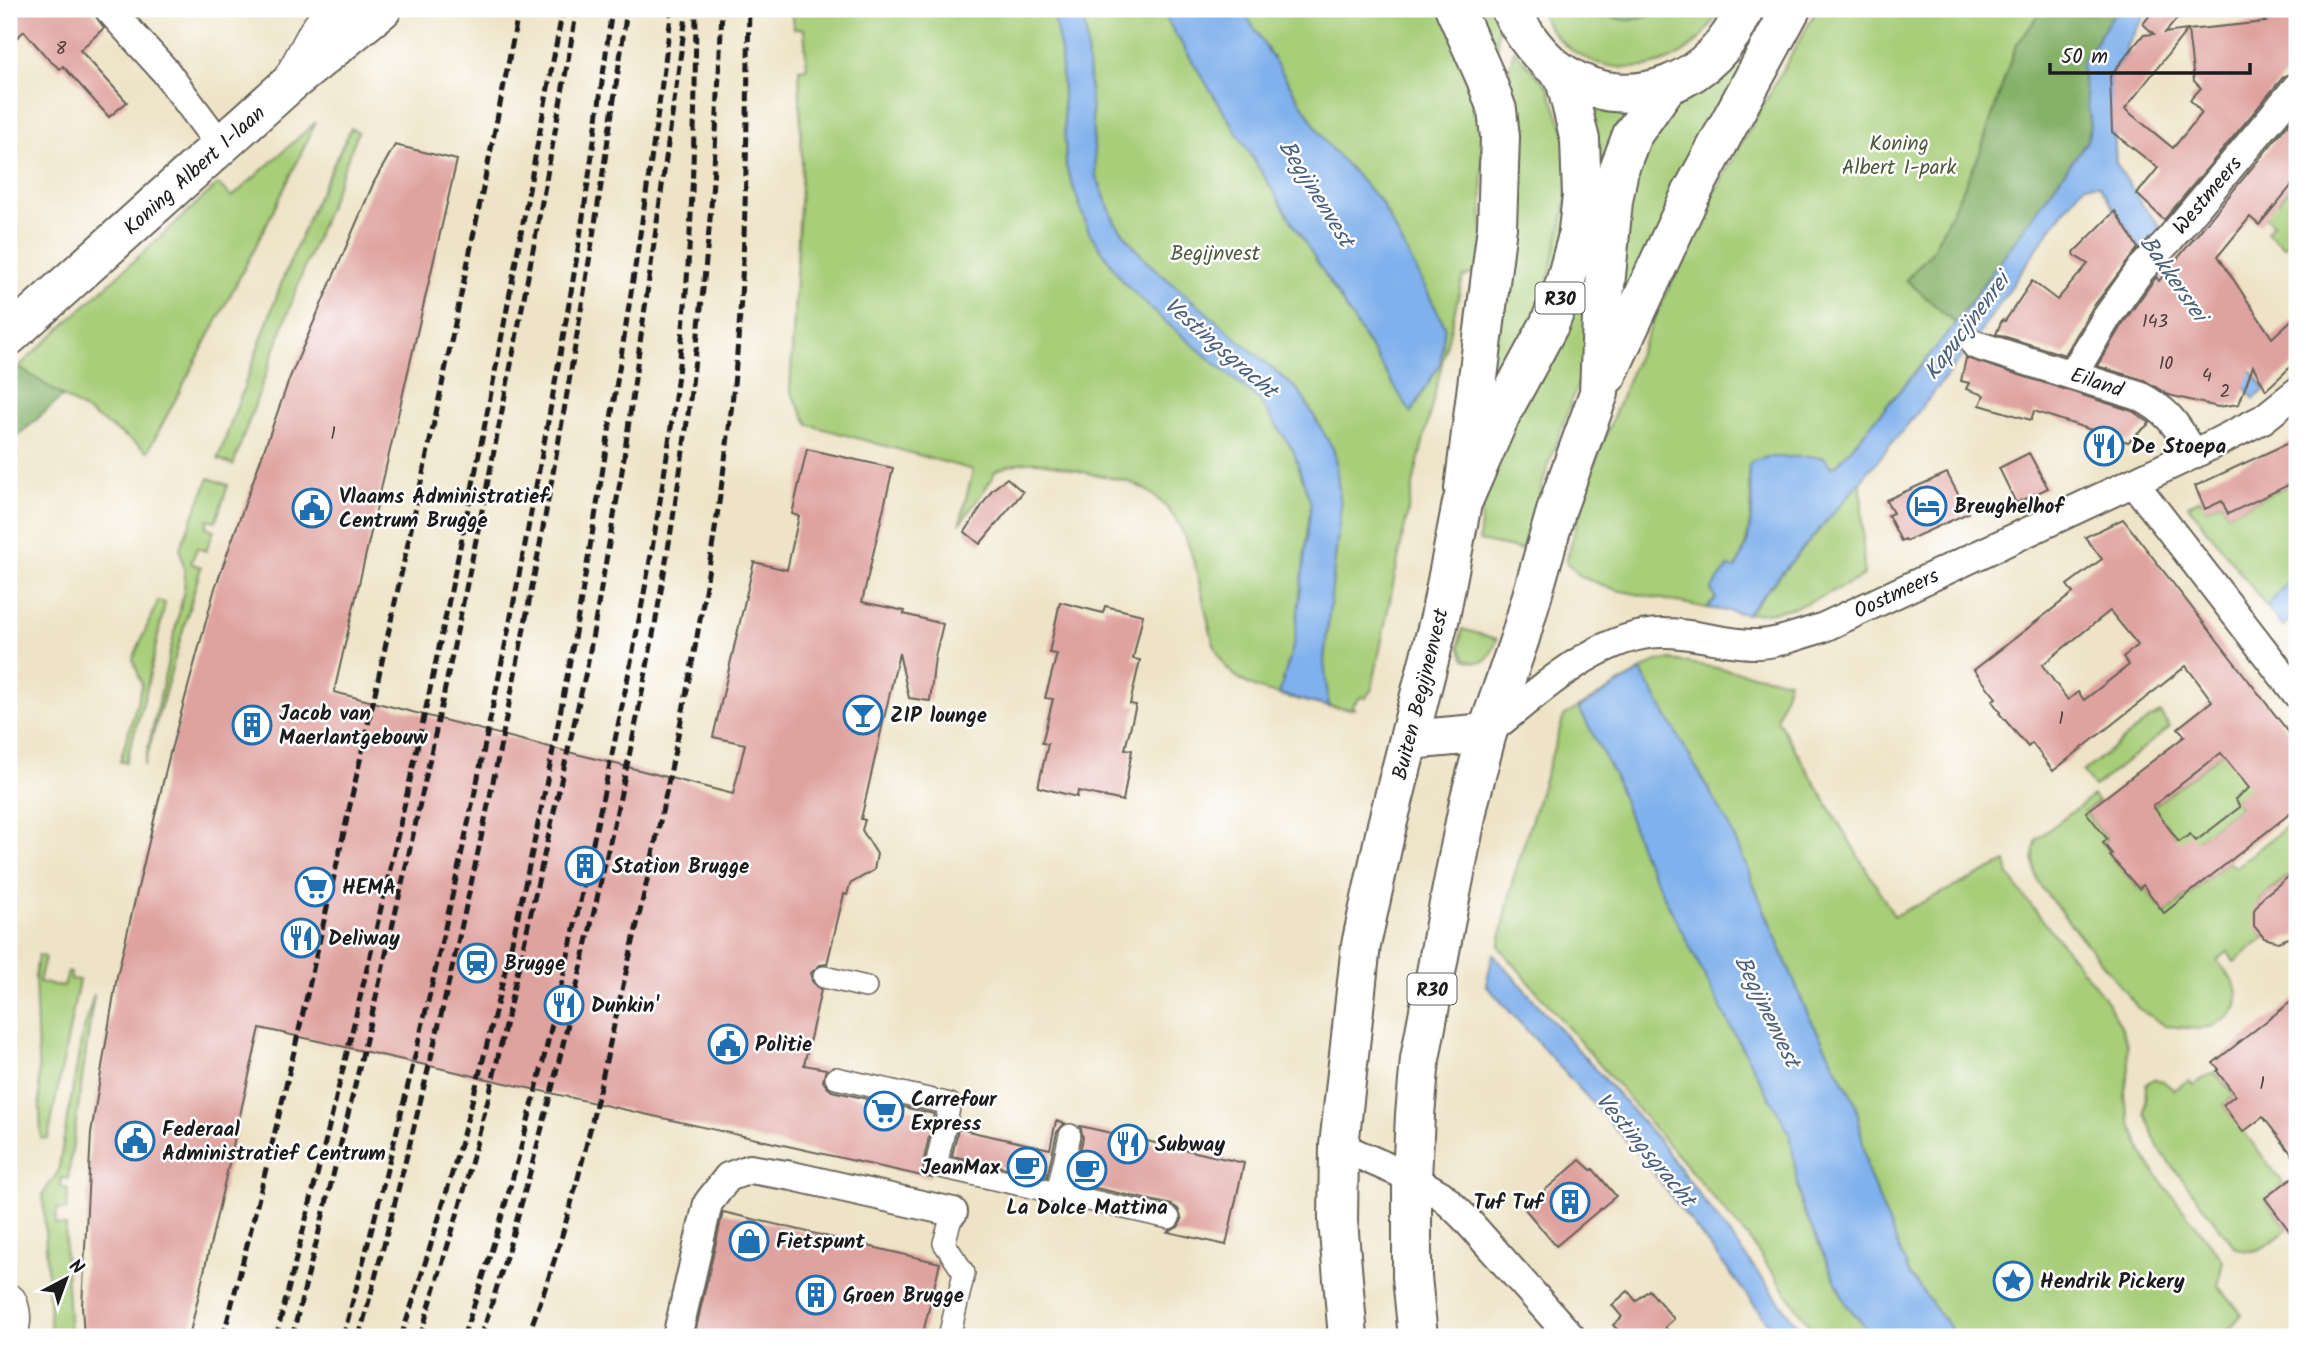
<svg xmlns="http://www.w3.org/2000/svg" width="2306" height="1346" viewBox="0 0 2306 1346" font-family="Kalam,sans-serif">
	<rect width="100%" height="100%" fill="#fff"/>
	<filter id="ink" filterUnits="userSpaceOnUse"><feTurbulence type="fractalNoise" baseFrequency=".0143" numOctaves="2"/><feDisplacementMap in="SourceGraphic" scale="14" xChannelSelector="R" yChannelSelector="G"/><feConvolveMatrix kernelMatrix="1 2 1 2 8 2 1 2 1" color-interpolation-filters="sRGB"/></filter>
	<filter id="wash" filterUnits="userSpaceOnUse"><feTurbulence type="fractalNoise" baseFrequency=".00686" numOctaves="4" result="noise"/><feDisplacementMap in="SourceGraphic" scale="28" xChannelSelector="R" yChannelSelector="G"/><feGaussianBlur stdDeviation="1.57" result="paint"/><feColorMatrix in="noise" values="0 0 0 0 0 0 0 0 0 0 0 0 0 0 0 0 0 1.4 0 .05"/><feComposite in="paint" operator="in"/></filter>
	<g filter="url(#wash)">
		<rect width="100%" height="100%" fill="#eee3c6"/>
		<g fill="#a7ce79" stroke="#62754a" stroke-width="2">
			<path d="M792,9H1445L1483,98L1482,271L1463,277L1416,471L1372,689L1365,699L1362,696L1352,706L1355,709C1333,709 1313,703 1292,698C1268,692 1243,687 1226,667C1214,652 1210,630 1206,612C1194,561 1186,503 1129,482C1115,478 1101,476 1087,473C1047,464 1035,454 995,471L992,479L960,524L973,470L809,425L790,390L802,165L799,69L807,68L804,29H794Z"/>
			<path d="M1464,9H1494L1498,23L1496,77Z"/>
			<path d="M1539,9H1719C1686,88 1572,87 1539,9Z"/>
			<path d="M1817,9H2117L2081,65L2091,125L2087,141L1949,332L1837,465L1831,467L1824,457H1811L1749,482C1757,530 1741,573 1707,608L1616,590L1581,577L1566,562L1591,473L1638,355L1706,207Z"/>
			<path d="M1514,50L1548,87L1573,154L1550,303L1483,405L1510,66Z"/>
			<path d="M1735,59L1747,68L1617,324L1625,186L1659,115Z"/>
			<path d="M1590,106L1632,109L1582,373L1548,466L1522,550L1479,541L1484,495L1518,403Z"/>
			<path d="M316,122C264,234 206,342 148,451L18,367L218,184L232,197Z"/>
			<path d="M351,128L358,132L299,282L233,465L218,459L284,276L315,203Z"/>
			<path d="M2294,183L2297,186V231L2284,247L2267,232L2273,224L2258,211L2271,196L2279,202Z"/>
			<path d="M209,478L228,485L216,521L208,519L206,527L214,530L206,551L197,548L191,563L201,567L144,766L184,591L185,575L180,548Z"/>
			<path d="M1861,481L1864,576C1823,596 1794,614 1747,614Z"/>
			<path d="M2297,481V570L2267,607L2188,505L2201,499L2206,509L2222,501L2228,514Z"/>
			<path d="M158,601L165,603L146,692L126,762H120L142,685L133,659Z"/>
			<path d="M1462,629L1497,639C1492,655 1485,669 1465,659L1459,646Z"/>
			<path d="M1672,660L1789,681L1777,719L1894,916L2006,862L2009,875L2019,890L2104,997L2121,1026L2127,1045L2129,1068L2124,1097L2130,1121L2142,1152L2154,1172L2223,1260L2218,1286L2242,1314L2223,1337H1817L1749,1239L1499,947L1513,879L1564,716L1657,661Z"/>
			<path d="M2160,713L2170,727L2094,787L2083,772L2150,718Z"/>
			<path d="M2232,745L2262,784L2235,799L2240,807L2196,841L2172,854L2175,836L2164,821L2145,819L2142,815Z"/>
			<path d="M2093,796L2098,802L2085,811L2107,839L2103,843L2112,854L2110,856L2139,889L2143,885L2165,914L2228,862L2236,867L2295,820L2297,823V870C2273,889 2237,905 2264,938L2234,962L2228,952L2217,960L2234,982L2238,995L2237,1007L2228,1017L2213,1026L2199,1029L2166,1026L2138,1008L2041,887C2033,872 2031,856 2037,839Z"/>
			<path d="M38,955L45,957L39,982L64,987L68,972L71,973V979L79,980L48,1139L41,1138L35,977Z"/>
			<path d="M94,994L68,1179L61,1178V1187L68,1189L67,1210L57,1209L55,1224L66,1226L65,1250L70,1337H51L43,1194L58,1172L82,1036Z"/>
			<path d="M2214,1072L2235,1095L2223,1105L2284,1184L2265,1199L2288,1229C2271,1242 2255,1260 2234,1246L2159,1149L2145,1113L2146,1084L2154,1079L2163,1081L2174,1090L2189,1080L2193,1085Z"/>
		</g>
		<g fill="#85b169" stroke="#506642" stroke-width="2">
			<path d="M1595,9H1663C1639,24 1618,24 1595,9Z"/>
			<path d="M2043,9H2117L2081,65L2091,125L2087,141L1955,323L1906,280L1932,251L1947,221L1978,158L2015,47Z"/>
			<path d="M18,367L63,396L9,444V375Z"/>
		</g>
		<g fill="#80b1ec" stroke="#4e6684" stroke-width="2">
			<path d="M1052,9H1080L1086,32L1096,176L1115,222L1146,261L1299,391L1334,450L1341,505L1324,661L1329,707L1279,694L1294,643L1311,504L1293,450L1259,400L1162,319L1124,283L1089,232L1066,167L1061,52Z"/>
			<path d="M1160,9H1242L1327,144L1381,202L1445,326L1440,363L1411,413Z"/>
			<path d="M2117,9H2148L2126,47L2127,54L2110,75L2116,163L2143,206L2161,227L2173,265L2265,389L2254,399L2163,285L2099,185H2085C2038,240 2003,304 1958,362C1891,448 1818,530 1747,614L1707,608L1716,599L1711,590L1728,567L1736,568L1747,544L1753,504L1748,468L1752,461L1768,457H1824L1831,467L1837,465L1949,332L2087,141L2091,125L2081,65Z"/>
			<path d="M2297,570V609L2283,627L2267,607Z"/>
			<path d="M1641,671L1729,825L1807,1012L1856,1104L1868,1172L1909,1273L1957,1337H1873L1846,1304L1801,1205L1790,1134L1729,1024L1642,853L1614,775L1579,708Z"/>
			<path d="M1493,954L1659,1141L1806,1337H1779L1641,1157L1486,985Z"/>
		</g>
		<g id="blocks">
			<g fill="#dfa39f" fill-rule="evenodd">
				<path d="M9,9H91L104,28L80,50L127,102L109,117L63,66L60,69L49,60L24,31L18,37L9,27Z"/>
				<path d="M2155,9H2185L2165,33L2187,30L2125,109L2173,148L2202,113L2190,100L2201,88L2194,81L2188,30L2266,22L2251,9H2297V71L2284,76L2164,220L2137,194L2158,168L2112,132L2110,76L2143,35L2154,34L2143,24Z"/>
				<path d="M2297,113V179L2259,225L2250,217L2218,256L2272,338L2297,315V361L2266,390L2253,366L2239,404L2218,407L2169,395L2144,380L2097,366L2121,326L2154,280L2156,277L2159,281Z"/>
				<path d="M395,145L457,160L334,692L733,794L745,744L713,737L754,562L787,570L799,516L792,514L807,449L893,468L862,602L905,611L904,614L943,624L935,657L930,701L909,698L899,653L861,819L865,820L862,830L877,854L874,870L850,884L847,895L844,894L827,964L820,965L811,973L812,981L821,990L804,1065L826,1069L823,1081L827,1087L832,1091L934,1114L923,1164L924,1171L931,1178L260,1028L189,1337H84L82,1306L91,1133L117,976L169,757L215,588L290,377L374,182Z"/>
				<path d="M2115,211L2138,248L2093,307L2065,355L1996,334L2002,320L2005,321L2032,281L2057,300L2088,264L2075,256L2074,252Z"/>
				<path d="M1966,358L2132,411L2150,423L2128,442L2034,411L2031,420L1980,405L1984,395L1966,389L1969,383L1961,381Z"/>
				<path d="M2297,439V481L2228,514L2222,501L2205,509L2195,486Z"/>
				<path d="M2029,453L2048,488L2016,503L1999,468Z"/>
				<path d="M1947,473L1968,513L1906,541L1905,539L1901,541L1888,515L1893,513L1886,500Z"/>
				<path d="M1007,478L1023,492L980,544L965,532L992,490Z"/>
				<path d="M2123,519L2297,743V808L2164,913L2143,885L2139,889L2110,856L2112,854L2103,843L2107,839L2086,812L2185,736L2178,728L2212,701L2186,666L2053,771L2032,743L2028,747L1999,713L2000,712L1992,701L1996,698L1974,670L2073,593L2067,585L2102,559L2085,537ZM2110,611L2138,645L2123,657L2129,665L2084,700L2078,692L2068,700L2042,665ZM2221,753L2249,788L2235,799L2240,807L2196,841L2190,834L2179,842L2153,806Z"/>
				<path d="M1060,602L1103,613L1105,606L1143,615L1133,659L1140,660L1130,704L1136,705L1125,749L1132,750L1123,801L1078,791L1077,797L1038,787L1048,744L1042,743L1053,699L1045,698L1057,654L1049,653Z"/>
				<path d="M2297,870V935L2278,942L2264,938L2254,926V910L2263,897Z"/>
				<path d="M2297,997V1161L2263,1117L2243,1132L2223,1105L2235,1095L2217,1071L2219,1069L2213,1063Z"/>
				<path d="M1056,1121L1065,1123L1057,1132L1047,1177L952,1156L958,1129L1050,1149Z"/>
				<path d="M1080,1126L1244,1163L1226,1245L1168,1232L1178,1227L1182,1220L1178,1209L1172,1205L1073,1183L1083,1138Z"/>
				<path d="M1580,1160L1591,1170L1593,1169L1616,1196L1556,1246L1524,1208Z"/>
				<path d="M2297,1174V1241L2265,1198Z"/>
				<path d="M723,1212L940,1263L922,1337H694Z"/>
				<path d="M1649,1290L1674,1319L1665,1327L1674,1337H1624L1613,1325L1622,1317L1612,1305L1628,1291L1636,1301Z"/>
			</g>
		</g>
	</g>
	<g filter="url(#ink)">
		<use href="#blocks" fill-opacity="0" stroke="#666258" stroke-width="2"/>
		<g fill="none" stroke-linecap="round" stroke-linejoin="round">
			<defs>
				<g id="pedestrian">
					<path d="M824,977L866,987"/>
					<path d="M836,1078L950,1104L936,1166L1169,1218"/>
					<path d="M1057,1193L1070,1135"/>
					<path d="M949,1337L964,1273L944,1243L953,1212"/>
				</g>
				<g id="minor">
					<path d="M109,9L165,71L221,146"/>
					<path d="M1976,345L2139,396C2170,412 2176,425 2194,454"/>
					<path d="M2073,374L2107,317L2141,269L2168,241L2297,87"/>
					<path d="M2134,483L2297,694"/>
					<path d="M1487,733C1535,695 1600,631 1665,633C1695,633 1725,644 1755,644C1778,644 1801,634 1822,628L2194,454L2263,419L2297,392"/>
					<path d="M1339,1146L1412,1178L1441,1195L1464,1217L1571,1337"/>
					<path d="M677,1337L708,1203L728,1177L750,1169L792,1176L953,1212"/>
				</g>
				<g id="tertiary">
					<path d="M289,83L316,33L334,9"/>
					<path d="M9,1302C14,1314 14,1323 9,1334"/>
				</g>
				<g id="secondary">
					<path d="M1455,9L1486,79L1497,110L1500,137L1497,227L1464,489"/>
					<path d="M9,336L288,85L382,9"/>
				</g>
				<g id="primary">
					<path d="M1510,9C1523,34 1539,58 1564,74C1631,118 1717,80 1744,9"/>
					<path d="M1607,375L1691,194L1791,9"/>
					<path d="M1409,740L1487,733"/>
					<path d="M1348,1337L1338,1221L1339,1146L1361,945L1387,825L1440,617L1462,503L1501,414L1550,323L1564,287L1577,239L1582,196L1580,140L1564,75"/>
					<path d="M1418,1337L1412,1277V1178L1415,1115L1420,1059L1445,924L1469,802L1487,733L1520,638L1557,508L1599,393L1602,318L1613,201L1619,169L1632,135L1666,87"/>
				</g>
			</defs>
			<use href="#pedestrian" stroke="#666258" stroke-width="24"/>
			<use href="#minor" stroke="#666258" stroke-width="32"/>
			<use href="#tertiary" stroke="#666258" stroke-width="38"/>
			<use href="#secondary" stroke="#666258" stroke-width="42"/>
			<use href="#primary" stroke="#666258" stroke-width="42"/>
			<use href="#pedestrian" stroke="#fff" stroke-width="21"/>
			<use href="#minor" stroke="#fff" stroke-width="28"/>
			<use href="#tertiary" stroke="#fff" stroke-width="35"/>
			<use href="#secondary" stroke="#fff" stroke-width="38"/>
			<use href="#primary" stroke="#fff" stroke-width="38"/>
			<g stroke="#1c1c1c" stroke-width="5" stroke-dasharray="10 5" stroke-linecap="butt">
				<path d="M223,1337C276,1139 320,939 365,738C419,496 471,253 519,9"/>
				<path d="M276,1337C351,1047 419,753 478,459C508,309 534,159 563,9"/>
				<path d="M292,1337C406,899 498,455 577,9"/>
				<path d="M343,1337C437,993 510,644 571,292C587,198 599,103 612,9"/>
				<path d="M359,1337C479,901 564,456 627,9"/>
				<path d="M401,1337C496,1055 556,761 603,468C628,315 652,162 672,9"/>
				<path d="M420,1337L461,1202L490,1092L587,667L622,471L687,9"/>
				<path d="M463,1337C515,1189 550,1037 584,884C624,701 664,515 683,328C693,222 695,115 696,9"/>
				<path d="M481,1337C526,1199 561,1058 593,916C611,837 630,757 645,677C672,539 692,400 706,260C715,177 718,92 722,9"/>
				<path d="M527,1337C573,1222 597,1098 625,977C669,787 710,596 732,403C747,272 746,140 749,9"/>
			</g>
		</g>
	</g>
	<defs>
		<symbol id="restaurant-ring" viewBox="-11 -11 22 22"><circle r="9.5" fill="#fff" stroke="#1f6fb2" stroke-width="1.5"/><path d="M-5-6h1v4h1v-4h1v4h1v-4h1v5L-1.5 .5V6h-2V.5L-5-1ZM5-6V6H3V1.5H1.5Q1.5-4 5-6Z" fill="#1f6fb2"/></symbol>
		<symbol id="hotel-ring" viewBox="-11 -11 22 22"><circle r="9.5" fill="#fff" stroke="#1f6fb2" stroke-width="1.5"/><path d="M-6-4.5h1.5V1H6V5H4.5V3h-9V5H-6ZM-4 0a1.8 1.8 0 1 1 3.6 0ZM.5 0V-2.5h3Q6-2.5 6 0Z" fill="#1f6fb2"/></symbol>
		<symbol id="civic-ring" viewBox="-11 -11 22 22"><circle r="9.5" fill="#fff" stroke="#1f6fb2" stroke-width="1.5"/><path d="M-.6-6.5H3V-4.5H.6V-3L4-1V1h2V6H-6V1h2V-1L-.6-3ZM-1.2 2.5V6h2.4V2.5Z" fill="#1f6fb2"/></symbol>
		<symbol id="bar-ring" viewBox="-11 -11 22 22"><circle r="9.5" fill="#fff" stroke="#1f6fb2" stroke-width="1.5"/><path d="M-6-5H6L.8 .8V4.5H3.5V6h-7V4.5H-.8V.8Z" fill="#1f6fb2"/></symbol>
		<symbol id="building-ring" viewBox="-11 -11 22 22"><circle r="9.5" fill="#fff" stroke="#1f6fb2" stroke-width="1.5"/><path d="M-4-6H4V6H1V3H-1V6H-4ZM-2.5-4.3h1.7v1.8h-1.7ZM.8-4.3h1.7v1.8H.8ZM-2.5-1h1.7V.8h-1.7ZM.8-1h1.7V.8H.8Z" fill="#1f6fb2"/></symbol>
		<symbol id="supermarket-ring" viewBox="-11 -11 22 22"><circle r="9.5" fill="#fff" stroke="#1f6fb2" stroke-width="1.5"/><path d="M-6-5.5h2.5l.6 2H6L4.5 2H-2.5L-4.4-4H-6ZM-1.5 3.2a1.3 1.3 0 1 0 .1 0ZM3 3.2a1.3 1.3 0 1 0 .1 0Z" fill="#1f6fb2"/></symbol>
		<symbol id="station-ring" viewBox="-11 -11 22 22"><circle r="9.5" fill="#fff" stroke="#1f6fb2" stroke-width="1.5"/><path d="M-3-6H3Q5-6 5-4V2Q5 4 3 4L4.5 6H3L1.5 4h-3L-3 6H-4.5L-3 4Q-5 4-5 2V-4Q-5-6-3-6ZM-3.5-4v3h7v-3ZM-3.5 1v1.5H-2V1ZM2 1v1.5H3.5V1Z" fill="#1f6fb2"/></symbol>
		<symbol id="cafe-ring" viewBox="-11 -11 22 22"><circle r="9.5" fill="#fff" stroke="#1f6fb2" stroke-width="1.5"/><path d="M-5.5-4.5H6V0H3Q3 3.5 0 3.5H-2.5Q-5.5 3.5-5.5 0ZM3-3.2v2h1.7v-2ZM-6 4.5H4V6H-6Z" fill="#1f6fb2"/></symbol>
		<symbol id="shop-ring" viewBox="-11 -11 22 22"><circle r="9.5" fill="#fff" stroke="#1f6fb2" stroke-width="1.5"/><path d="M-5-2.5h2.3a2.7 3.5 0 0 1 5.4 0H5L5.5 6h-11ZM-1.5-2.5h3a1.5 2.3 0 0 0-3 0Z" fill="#1f6fb2"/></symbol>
		<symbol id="sight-ring" viewBox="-11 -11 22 22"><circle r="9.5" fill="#fff" stroke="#1f6fb2" stroke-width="1.5"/><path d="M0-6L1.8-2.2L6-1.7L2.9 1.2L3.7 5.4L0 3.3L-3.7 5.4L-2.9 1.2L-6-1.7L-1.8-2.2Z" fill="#1f6fb2"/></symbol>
	</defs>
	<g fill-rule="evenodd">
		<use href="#restaurant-ring" x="2082" y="424" width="44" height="44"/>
		<use href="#hotel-ring" x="1905" y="484" width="44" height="44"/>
		<use href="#civic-ring" x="290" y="486" width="44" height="44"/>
		<use href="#bar-ring" x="841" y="693" width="44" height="44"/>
		<use href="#building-ring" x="230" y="703" width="44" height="44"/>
		<use href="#building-ring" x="563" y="844" width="44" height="44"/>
		<use href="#supermarket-ring" x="293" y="865" width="44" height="44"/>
		<use href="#restaurant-ring" x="279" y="916" width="44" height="44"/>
		<use href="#station-ring" x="455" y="941" width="44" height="44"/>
		<use href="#restaurant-ring" x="542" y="983" width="44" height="44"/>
		<use href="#civic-ring" x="706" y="1022" width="44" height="44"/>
		<use href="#supermarket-ring" x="862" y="1089" width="44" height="44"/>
		<use href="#civic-ring" x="113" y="1119" width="44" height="44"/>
		<use href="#restaurant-ring" x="1106" y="1122" width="44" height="44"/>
		<use href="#cafe-ring" x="1005" y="1145" width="44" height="44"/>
		<use href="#cafe-ring" x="1065" y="1148" width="44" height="44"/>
		<use href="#building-ring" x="1548" y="1180" width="44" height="44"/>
		<use href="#shop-ring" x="727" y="1219" width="44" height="44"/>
		<use href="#sight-ring" x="1991" y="1259" width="44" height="44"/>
		<use href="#building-ring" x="794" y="1273" width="44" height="44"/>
	</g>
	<g text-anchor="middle" stroke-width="5" stroke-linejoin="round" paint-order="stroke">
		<g font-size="18" fill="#4d3e3d">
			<text x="61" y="54">8</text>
			<text x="2155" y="327">143</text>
			<text x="2166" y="369">10</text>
			<text x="2207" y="381">4</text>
			<text x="2225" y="397">2</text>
			<text x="333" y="439">1</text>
			<text x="2061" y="724">1</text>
			<text x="2262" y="1089">1</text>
		</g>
		<g fill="#fff" stroke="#606060" stroke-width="2">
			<rect x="1535.5" y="282.5" width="49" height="31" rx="5"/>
			<rect x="1407.5" y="973.5" width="49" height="31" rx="5"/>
		</g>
		<g font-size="19" font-weight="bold" fill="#1c1c1c">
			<text x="1560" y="305">R30</text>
			<text x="1432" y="996">R30</text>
		</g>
		<g font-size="21" fill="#4d5a3d" stroke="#fff">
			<text x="1899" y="150">Koning<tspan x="1899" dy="24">Albert I-park</tspan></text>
			<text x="1215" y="260">Begijnvest</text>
		</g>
		<g font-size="21" fill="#1c1c1c" stroke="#fff">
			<text transform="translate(194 170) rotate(-42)" y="7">Koning Albert I-laan</text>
			<text transform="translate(2207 195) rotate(-50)" y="7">Westmeers</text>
			<text transform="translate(2097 382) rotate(18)" y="7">Eiland</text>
			<text transform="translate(1896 593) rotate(-25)" y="7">Oostmeers</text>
			<text transform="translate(1420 694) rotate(-76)" y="7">Buiten Begijnenvest</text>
		</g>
		<g font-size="21" font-weight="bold" fill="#1c1c1c" stroke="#fff" text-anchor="start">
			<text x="2131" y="453">De Stoepa</text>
			<text x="339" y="503">Vlaams Administratief<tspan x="339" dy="24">Centrum Brugge</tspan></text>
			<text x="1954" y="513">Breughelhof</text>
			<text x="279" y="720">Jacob van<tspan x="279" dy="24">Maerlantgebouw</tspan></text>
			<text x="890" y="722">ZIP lounge</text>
			<text x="612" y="873">Station Brugge</text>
			<text x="342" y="894">HEMA</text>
			<text x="328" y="945">Deliway</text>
			<text x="504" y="970">Brugge</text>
			<text x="591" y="1012">Dunkin'</text>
			<text x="755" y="1051">Politie</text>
			<text x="911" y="1106">Carrefour<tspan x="911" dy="24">Express</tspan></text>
			<text x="162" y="1136">Federaal<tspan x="162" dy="24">Administratief Centrum</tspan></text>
			<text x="1155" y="1151">Subway</text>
			<text x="1000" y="1174" text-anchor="end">JeanMax</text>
			<text x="1543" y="1209" text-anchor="end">Tuf Tuf</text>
			<text x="1087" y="1214" text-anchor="middle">La Dolce Mattina</text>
			<text x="776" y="1248">Fietspunt</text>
			<text x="2040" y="1288">Hendrik Pickery</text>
			<text x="843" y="1302">Groen Brugge</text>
		</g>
		<g font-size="23" font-style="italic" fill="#495f7a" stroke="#fff">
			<text transform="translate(1317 193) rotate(58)" y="8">Begijnenvest</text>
			<text transform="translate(2174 278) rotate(55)" y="8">Bakkersrei</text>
			<text transform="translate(1966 326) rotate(-53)" y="8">Kapucijnenrei</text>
			<text transform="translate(1221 347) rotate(41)" y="8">Vestingsgracht</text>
			<text transform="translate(1768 1011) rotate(64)" y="8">Begijnenvest</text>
			<text transform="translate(1646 1149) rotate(50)" y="8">Vestingsgracht</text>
		</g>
	</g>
	<rect width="2306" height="1346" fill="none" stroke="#fff" stroke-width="35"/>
	<g transform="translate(66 1279) rotate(41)" stroke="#ffffff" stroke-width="5" paint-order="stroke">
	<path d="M0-5L12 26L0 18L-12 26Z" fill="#1c1c1c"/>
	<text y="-10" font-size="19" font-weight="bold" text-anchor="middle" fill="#1c1c1c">N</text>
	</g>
	<path d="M2050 63v10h200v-10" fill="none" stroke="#1c1c1c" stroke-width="3.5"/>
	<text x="2061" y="63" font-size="21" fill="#1c1c1c" stroke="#ffffff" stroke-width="5" paint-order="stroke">50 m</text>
</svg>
